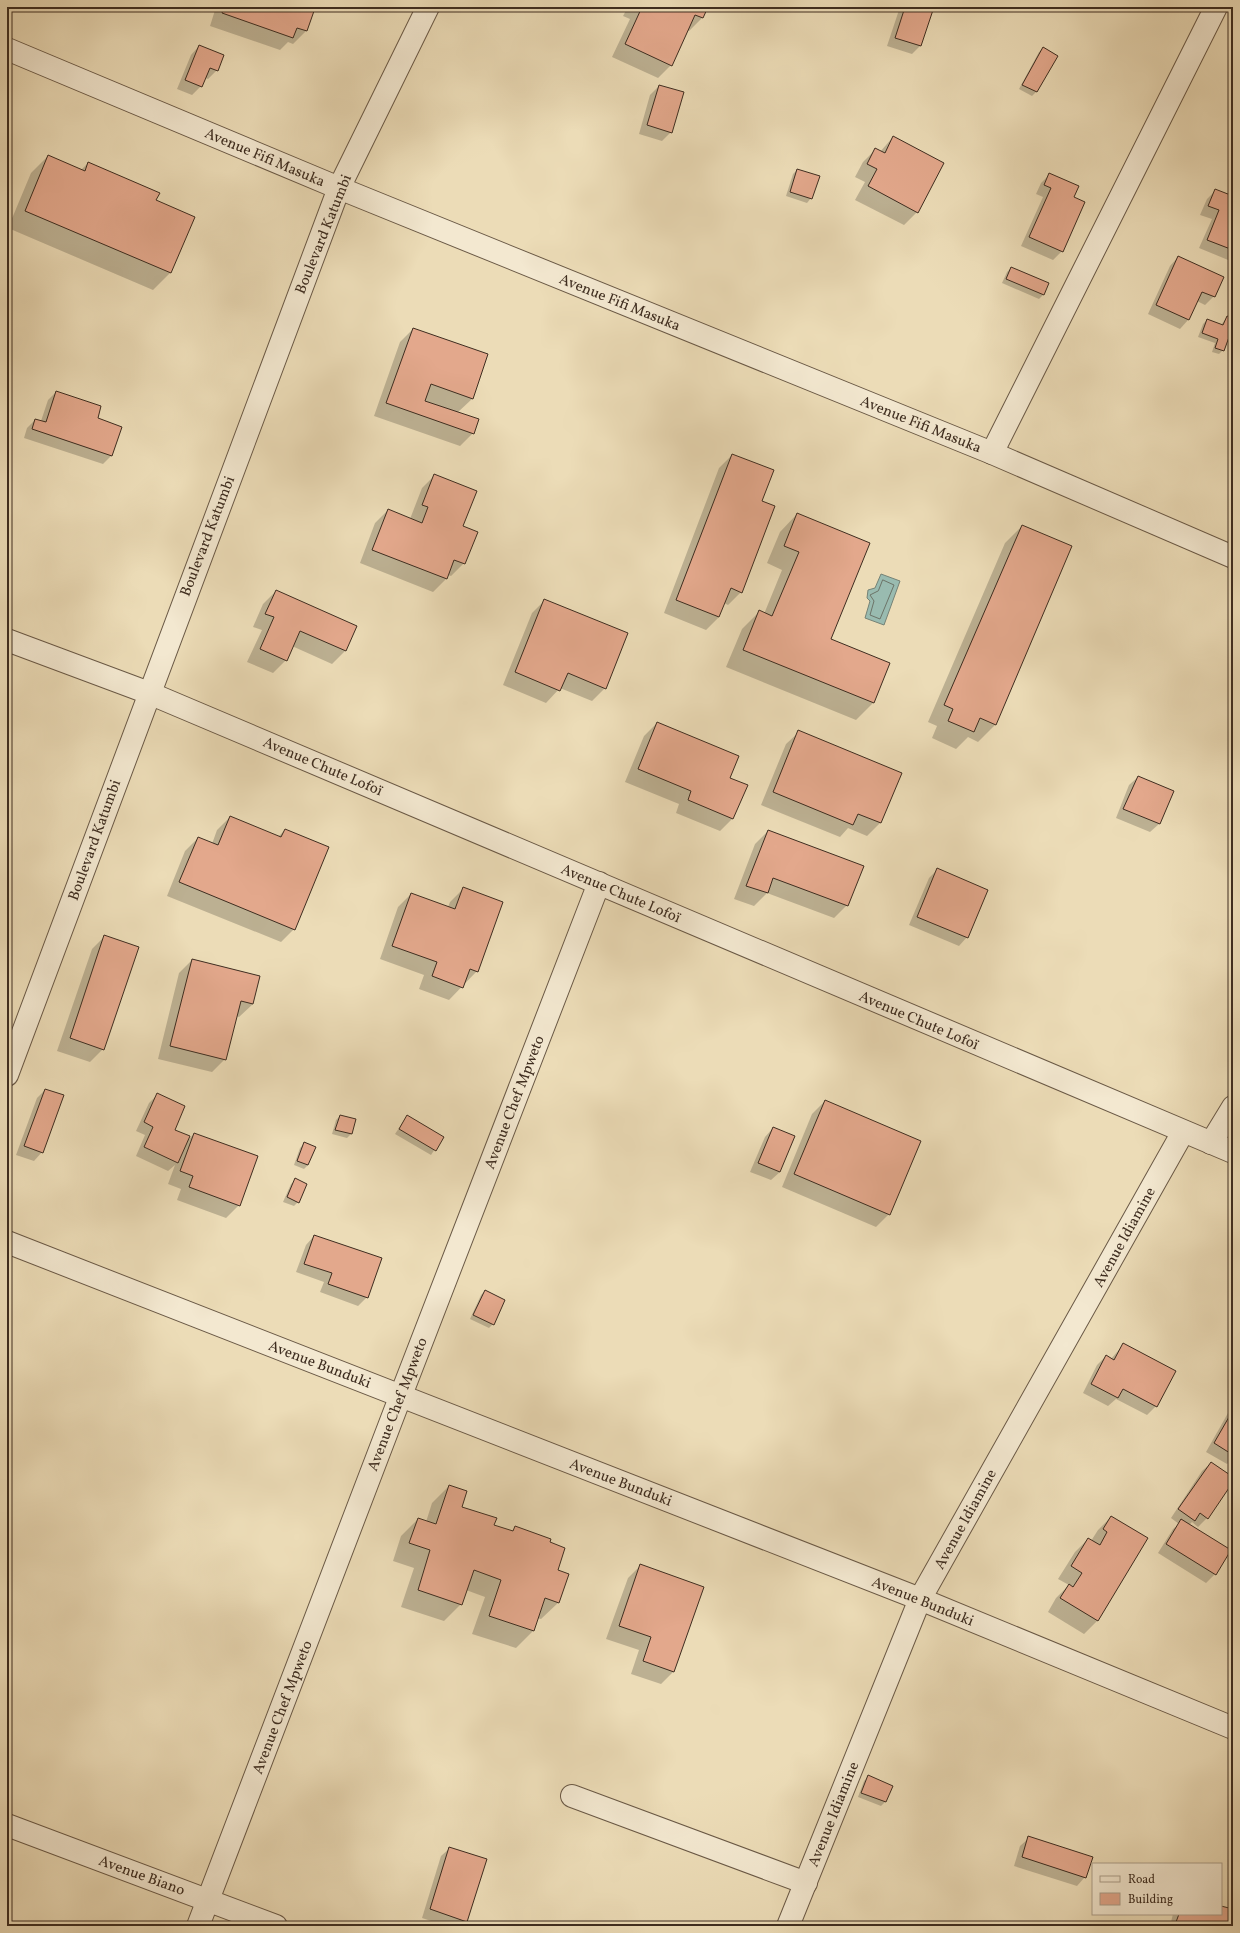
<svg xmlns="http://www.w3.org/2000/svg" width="1240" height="1933" viewBox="0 0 1240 1933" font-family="Vollkorn,serif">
	<rect width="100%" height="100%" fill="#ecdcb7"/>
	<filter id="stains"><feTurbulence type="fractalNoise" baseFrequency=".005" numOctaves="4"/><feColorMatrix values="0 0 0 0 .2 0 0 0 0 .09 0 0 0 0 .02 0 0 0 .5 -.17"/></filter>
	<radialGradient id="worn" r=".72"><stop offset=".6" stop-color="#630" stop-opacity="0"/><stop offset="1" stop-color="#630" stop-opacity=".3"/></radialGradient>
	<path fill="#99bbb0" stroke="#758276" d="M881,574L900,581L884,625L865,618L870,601L867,598L868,590L875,588Z"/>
	<g fill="#0003">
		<path d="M216,7H304L306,31L293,44L288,42L280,50L210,26Z"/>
		<path d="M628,7H707L702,18L689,31L687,30L671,65L658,78L612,57L630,19L623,16Z"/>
		<path d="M900,7H933L920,46L912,54L887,46Z"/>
		<path d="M199,46L217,70L208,79L205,78L201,86L192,95L177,89L191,55Z"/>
		<path d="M1043,48L1056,56L1036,92L1032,96L1019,89L1039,52Z"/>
		<path d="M659,86L671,132L662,141L639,134L650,95Z"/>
		<path d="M893,137L917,212L904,225L855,200L865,182L855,177L863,162L876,149L880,152Z"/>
		<path d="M48,156L81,170L88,163L155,201L170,273L153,290L8,228L31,173Z"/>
		<path d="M797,170L811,198L807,203L786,196L793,174Z"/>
		<path d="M1050,174L1072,198L1062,251L1053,260L1021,246L1043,197L1036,194L1041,183Z"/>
		<path d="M1216,190L1233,198V262L1199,248L1212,219L1200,215L1207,199Z"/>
		<path d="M1178,257L1214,296L1205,305L1197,301L1188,320L1180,329L1148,314L1170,266Z"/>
		<path d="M1011,268L1048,284L1043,295L1039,299L1002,283L1007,272Z"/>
		<path d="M1227,317L1233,319V323L1223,350L1219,354L1212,352L1215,343L1198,337L1203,324L1207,320L1221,325Z"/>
		<path d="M413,329L487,355L472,399L457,413L473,433L460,446L374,416L400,342Z"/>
		<path d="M56,392L96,419L111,456L103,464L24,438L27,428L35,420L41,421L48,400Z"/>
		<path d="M732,455L741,592L728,605L724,603L719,617L706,630L664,613L719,468Z"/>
		<path d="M435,475L462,527L464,563L451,576L448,575L446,579L433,592L360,563L375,523L388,510L410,519L422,488Z"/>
		<path d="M797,514L829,639L889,664L873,703L856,720L726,667L742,629L759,612L764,614L782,570L767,563L780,532Z"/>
		<path d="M1022,526L1071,547L995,725L978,742L968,737L956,749L932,738L937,726L928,722L1005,543Z"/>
		<path d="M276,591L345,651L332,664L292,646L286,660L273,673L247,662L262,630L253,627L263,604Z"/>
		<path d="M545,600L605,688L592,701L560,688L546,703L503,685L532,613Z"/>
		<path d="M657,723L729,778L733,818L720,831L676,813L679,804L625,782L644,736Z"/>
		<path d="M799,732L900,774L880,823L867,836L848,828L840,837L761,805L786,744Z"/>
		<path d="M1138,777L1173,792L1159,824L1150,832L1116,818L1129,785Z"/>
		<path d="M230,817L278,837L285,830L294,929L281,942L167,896L185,851L198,838L212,844L217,830Z"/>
		<path d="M768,831L847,905L834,918L767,893L754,906L734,899L755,844Z"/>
		<path d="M937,870L967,937L959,946L909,925L929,878Z"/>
		<path d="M463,889L477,971L449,1000L419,989L424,975L380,959L398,907L411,894L448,907L450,902Z"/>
		<path d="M105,936L103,1049L90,1062L57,1051L92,949Z"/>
		<path d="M192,960L253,1004L239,1017L236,1016L225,1059L212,1072L158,1059L179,973Z"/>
		<path d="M45,1090L42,1152L34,1161L16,1155L37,1098Z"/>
		<path d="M158,1094L174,1130L187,1141L194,1134L239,1205L226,1218L177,1200L181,1189L168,1184L175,1165L168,1171L136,1156L145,1135L136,1131L149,1103Z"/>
		<path d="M825,1101L889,1214L876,1227L782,1187L812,1114Z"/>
		<path d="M340,1116L355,1120L351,1134L347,1138L332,1134L336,1120Z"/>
		<path d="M407,1116L443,1137L431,1155L395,1134Z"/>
		<path d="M773,1128L780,1172L771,1180L750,1172L765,1137Z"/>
		<path d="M305,1143L308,1165L304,1169L294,1165L300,1148Z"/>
		<path d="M296,1180L298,1202L294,1206L283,1202L291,1184Z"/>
		<path d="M314,1236L367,1297L358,1306L320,1292L324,1282L296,1272L306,1245Z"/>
		<path d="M485,1291L493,1324L489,1328L470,1319L481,1295Z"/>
		<path d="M1123,1345L1156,1406L1147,1415L1116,1399L1108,1406L1083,1393L1097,1365L1106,1356L1111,1359Z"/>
		<path d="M1233,1408V1458L1227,1464L1206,1452L1228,1413Z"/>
		<path d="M1211,1463L1233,1478V1480L1207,1518L1198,1527L1192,1522L1189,1525L1215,1574L1206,1583L1158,1553L1173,1529L1179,1524L1171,1518L1202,1471Z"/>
		<path d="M449,1486L461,1507L493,1526L511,1532L515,1528L548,1543L556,1571L559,1602L541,1619L537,1618L533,1631L516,1648L472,1634L485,1597L466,1590L461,1604L444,1621L401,1607L414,1568L393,1561L401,1536L418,1519L426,1522L432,1503Z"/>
		<path d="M1111,1517L1147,1539L1097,1621L1084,1634L1048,1612L1056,1598L1069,1585L1058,1579L1075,1552L1088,1539L1091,1541L1098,1530Z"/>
		<path d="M641,1565L674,1671L661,1684L631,1674L639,1650L606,1639L628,1578Z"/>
		<path d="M868,1777L892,1786L885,1802L881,1806L858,1797L864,1781Z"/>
		<path d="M1029,1838L1085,1877L1077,1886L1014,1866L1020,1846Z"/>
		<path d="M450,1848L466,1921L461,1926H446L422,1918L441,1856Z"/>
		<path d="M1221,1907L1233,1910L1230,1926H1170L1173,1914H1221Z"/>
	</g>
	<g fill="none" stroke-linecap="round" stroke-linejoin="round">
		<path stroke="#6c7468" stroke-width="1" d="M883,580L894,585L880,619L870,615L874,601L870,595L878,591Z"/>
	</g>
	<g fill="#e3a88c" stroke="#3e2d20">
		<path d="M224,7H305L314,11L307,31L297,28L293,38L222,13Z"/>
		<path d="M642,7H708L703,18L695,15L672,66L625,44Z"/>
		<path d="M905,7H934L921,46L895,38Z"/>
		<path d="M199,45L224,55L218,71L210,68L202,87L185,80Z"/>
		<path d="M1043,47L1058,56L1037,92L1022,85Z"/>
		<path d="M659,85L684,92L672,133L647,125Z"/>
		<path d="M893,136L944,163L918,213L868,186L877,169L867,164L875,148L885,153Z"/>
		<path d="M48,155L85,171L88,162L160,193L156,200L195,217L171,273L25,211Z"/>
		<path d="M797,169L820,176L812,199L790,192Z"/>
		<path d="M1049,173L1079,186L1074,197L1085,202L1063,252L1029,237L1051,188L1044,185Z"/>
		<path d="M1215,189L1233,196V250L1207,240L1219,210L1208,206Z"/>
		<path d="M1178,256L1224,277L1215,297L1202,292L1189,320L1156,305Z"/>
		<path d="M1011,267L1049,283L1044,295L1006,279Z"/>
		<path d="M1227,316L1233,318V326L1224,351L1215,348L1218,339L1202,333L1207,319L1223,325Z"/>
		<path d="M413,328L488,354L473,399L431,384L425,401L479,419L474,434L386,403Z"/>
		<path d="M56,391L101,406L98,418L122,427L112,456L32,429L35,419L46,422Z"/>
		<path d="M732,454L774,470L762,501L775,506L742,593L731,588L719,617L676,600Z"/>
		<path d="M434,474L477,491L463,526L478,532L465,564L454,560L447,579L372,550L388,509L422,523L428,507L422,505Z"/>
		<path d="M797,513L870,543L831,639L890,663L874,703L743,650L759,610L772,616L799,552L784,546Z"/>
		<path d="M1022,525L1072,546L996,725L980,718L974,732L948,721L953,709L944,705Z"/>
		<path d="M276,590L357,626L346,651L300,631L287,661L260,649L274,617L265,614Z"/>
		<path d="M544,599L628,633L606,689L568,673L560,691L515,672Z"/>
		<path d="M657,722L739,756L730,778L748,785L733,819L688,800L691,791L638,769Z"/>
		<path d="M798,730L902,773L881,823L858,814L853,825L773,792Z"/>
		<path d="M1138,776L1174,791L1160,824L1123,809Z"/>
		<path d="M230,816L281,837L285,829L329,847L295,930L179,882L198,837L218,845Z"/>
		<path d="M768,830L864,866L848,906L773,878L768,893L746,886Z"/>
		<path d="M937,868L988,890L968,938L917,917Z"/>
		<path d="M463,887L503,902L478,972L470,969L463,988L432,976L437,962L392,946L411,893L455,909Z"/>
		<path d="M104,935L139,947L104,1050L70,1038Z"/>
		<path d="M192,959L260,976L253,1004L241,1001L226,1060L170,1046Z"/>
		<path d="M45,1089L64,1095L43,1153L24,1146Z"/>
		<path d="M157,1093L185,1106L175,1130L190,1136L178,1163L144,1147L153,1127L144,1122Z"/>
		<path d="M825,1100L921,1141L890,1215L794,1174Z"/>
		<path d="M340,1115L356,1119L352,1134L335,1130Z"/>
		<path d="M407,1115L444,1137L436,1151L399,1129Z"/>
		<path d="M773,1127L795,1136L780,1172L758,1163Z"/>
		<path d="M194,1133L258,1156L240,1206L189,1187L193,1176L180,1171Z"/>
		<path d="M304,1142L316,1147L308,1165L297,1161Z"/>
		<path d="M295,1178L307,1184L299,1203L287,1197Z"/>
		<path d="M314,1235L382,1258L368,1298L328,1284L332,1273L304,1264Z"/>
		<path d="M485,1290L505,1300L494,1325L473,1315Z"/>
		<path d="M1123,1343L1176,1371L1157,1407L1123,1389L1118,1398L1091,1384L1106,1355L1114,1360Z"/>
		<path d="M1233,1410V1455L1214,1443Z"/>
		<path d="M1211,1462L1233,1477V1482L1208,1519L1200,1513L1195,1521L1178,1509Z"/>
		<path d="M449,1485L467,1491L462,1507L497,1518L494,1525L513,1531L515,1526L551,1539L550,1542L565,1548L558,1570L569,1574L559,1603L545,1598L534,1631L489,1616L501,1580L474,1570L462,1605L418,1590L430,1550L409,1543L418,1518L436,1524Z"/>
		<path d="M1111,1516L1148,1538L1098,1621L1060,1598L1069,1584L1073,1587L1082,1573L1071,1566L1088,1538L1100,1545L1107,1532L1103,1529Z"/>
		<path d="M1181,1519L1231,1550L1216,1575L1166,1544Z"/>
		<path d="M640,1564L704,1587L674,1672L643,1661L651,1637L619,1626Z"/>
		<path d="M868,1775L893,1786L886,1802L861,1793Z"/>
		<path d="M1028,1836L1093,1857L1086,1878L1022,1857Z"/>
		<path d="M449,1847L487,1859L467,1922L430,1909Z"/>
		<path d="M1221,1906L1233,1909L1231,1926H1188L1176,1922L1179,1914H1221Z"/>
	</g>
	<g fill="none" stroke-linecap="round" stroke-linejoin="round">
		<defs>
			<g id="minor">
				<path d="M7,49L339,188L992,453L1233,557"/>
				<path d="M992,453L1216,7"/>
				<path d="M7,640L149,693L1233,1152"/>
				<path d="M7,1075L339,188L428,7"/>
				<path d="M1211,1143L1233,1107"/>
				<path d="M7,1242L920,1599L1233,1728"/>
				<path d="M572,1796L806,1883"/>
				<path d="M7,1825L276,1926"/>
				<path d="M198,1926L401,1395L599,883"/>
				<path d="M788,1926L920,1599L1183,1132"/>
			</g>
		</defs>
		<use href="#minor" stroke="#6a5946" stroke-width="24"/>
		<use href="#minor" stroke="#f3e8d0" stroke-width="22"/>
	</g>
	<g text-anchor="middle" stroke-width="3" stroke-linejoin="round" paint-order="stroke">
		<g font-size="15" fill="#3e2d20" stroke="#f3e8d0">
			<text transform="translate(265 157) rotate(23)" y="5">Avenue Fifi Masuka</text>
			<text transform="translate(323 234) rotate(-68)" y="5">Boulevard Katumbi</text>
			<text transform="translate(620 302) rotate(22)" y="5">Avenue Fifi Masuka</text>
			<text transform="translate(921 424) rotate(22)" y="5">Avenue Fifi Masuka</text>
			<text transform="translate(207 536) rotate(-69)" y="5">Boulevard Katumbi</text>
			<text transform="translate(323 766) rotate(23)" y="5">Avenue Chute Lofoï</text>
			<text transform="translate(94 840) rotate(-70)" y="5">Boulevard Katumbi</text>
			<text transform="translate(621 893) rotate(23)" y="5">Avenue Chute Lofoï</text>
			<text transform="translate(919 1020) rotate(23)" y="5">Avenue Chute Lofoï</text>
			<text transform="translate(514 1102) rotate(-69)" y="5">Avenue Chef Mpweto</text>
			<text transform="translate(1124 1237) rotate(-61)" y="5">Avenue Idiamine</text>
			<text transform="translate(320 1364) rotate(21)" y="5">Avenue Bunduki</text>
			<text transform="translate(397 1404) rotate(-69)" y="5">Avenue Chef Mpweto</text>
			<text transform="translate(621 1482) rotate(21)" y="5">Avenue Bunduki</text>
			<text transform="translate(965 1519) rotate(-61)" y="5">Avenue Idiamine</text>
			<text transform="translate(923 1601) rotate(22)" y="5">Avenue Bunduki</text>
			<text transform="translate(282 1707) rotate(-69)" y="5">Avenue Chef Mpweto</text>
			<text transform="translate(833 1814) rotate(-68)" y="5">Avenue Idiamine</text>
			<text transform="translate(142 1875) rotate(20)" y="5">Avenue Biano</text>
		</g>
	</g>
	<rect width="1240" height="1933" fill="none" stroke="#ecdcb7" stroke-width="24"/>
	<rect x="8" y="8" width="1224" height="1917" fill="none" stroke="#3e2d20" stroke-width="2"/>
	<rect x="12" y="12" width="1216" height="1909" fill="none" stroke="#3e2d20"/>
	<rect x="1092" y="1863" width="130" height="52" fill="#f3e8d0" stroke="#ab9d8a"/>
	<rect x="1100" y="1876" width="20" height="6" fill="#f3e8d0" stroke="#ab9d8a"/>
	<text x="1128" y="1883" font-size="12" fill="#3e2d20">Road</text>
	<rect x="1100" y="1893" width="20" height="12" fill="#e3a88c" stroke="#ab9d8a"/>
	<text x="1128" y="1903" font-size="12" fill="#3e2d20">Building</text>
	<rect width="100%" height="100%" filter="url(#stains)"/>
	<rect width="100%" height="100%" fill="url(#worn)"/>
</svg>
